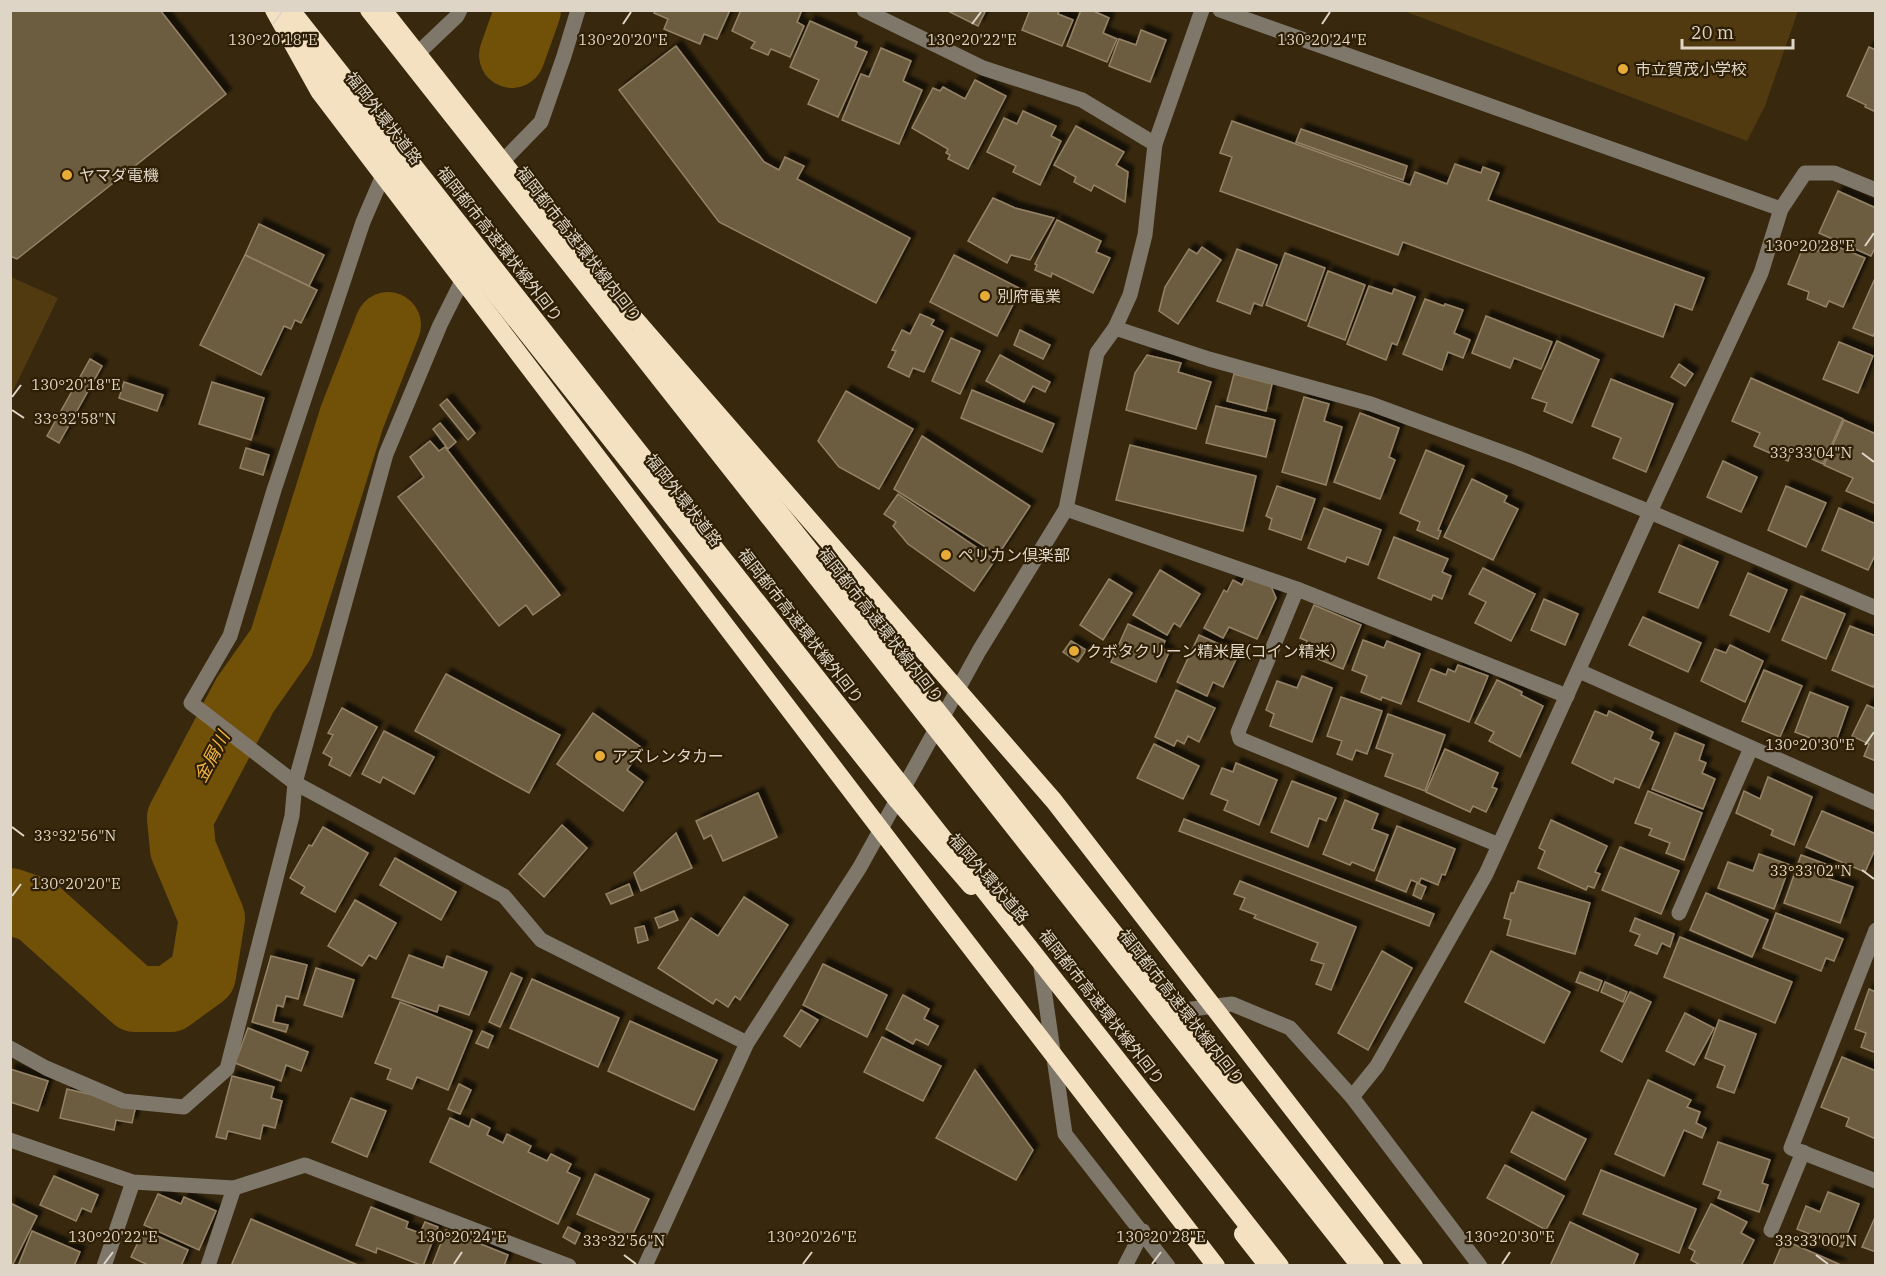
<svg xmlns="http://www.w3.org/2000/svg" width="1886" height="1276" viewBox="0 0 1886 1276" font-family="'IBM Plex Serif','Noto Sans JP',serif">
	<defs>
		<filter id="shadow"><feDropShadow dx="5.5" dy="-5.5" stdDeviation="1.5" flood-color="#0009"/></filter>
	</defs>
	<rect width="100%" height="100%" fill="#37280e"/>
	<g fill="#513a10">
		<path d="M1404,11H1798L1765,106L1747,141Z"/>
		<path d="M11,277L58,298L11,395Z"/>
	</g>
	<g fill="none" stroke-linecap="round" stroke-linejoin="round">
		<g stroke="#715007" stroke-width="66">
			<path d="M512,55L528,10"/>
			<path d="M10,901L36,910L135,999H170L203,975L212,918L183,849L180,818L245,695L281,644L352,417L388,325"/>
		</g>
	</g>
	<g fill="#6c5b40" stroke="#948366" stroke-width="1.5" filter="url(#shadow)">
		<path d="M10,10H160L226,94L17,259L10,256Z"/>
		<path d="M655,10H730L717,39L704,34L700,44L664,29L668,19L654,13Z"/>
		<path d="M741,10H802L797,22L804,26L790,57L771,49L768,55L751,48L755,42L732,31Z"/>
		<path d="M946,10H986L978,26Z"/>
		<path d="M1030,10H1059L1058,14L1073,20L1062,46L1022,30Z"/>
		<path d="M1081,10H1091L1109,18L1103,33L1117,39L1107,62L1067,46Z"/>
		<path d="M810,21L857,42L855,47L867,52L838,117L808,104L819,80L790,67Z"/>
		<path d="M1141,30L1166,40L1150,82L1109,66L1119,39L1136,45Z"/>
		<path d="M676,46L764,162L779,170L785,157L804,166L797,179L910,238L876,303L719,222L619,90Z"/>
		<path d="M1869,47L1876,50V112L1865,107L1866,105L1847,96Z"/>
		<path d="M881,48L911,61L903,81L922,90L899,144L842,120L861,74L869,77Z"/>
		<path d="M975,80L1006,96L968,169L948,159L950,155L946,153L948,149L912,128L933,88L940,91L943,87L965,99Z"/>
		<path d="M1023,111L1056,126L1051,136L1061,141L1040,185L1013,172L1016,166L987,152L1004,118L1017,124Z"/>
		<path d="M1232,121L1410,185L1415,172L1447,184L1455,164L1481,173L1483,167L1499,173L1488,200L1704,278L1692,310L1675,304L1663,337L1403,242L1398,255L1220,191L1232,157L1220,153Z"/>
		<path d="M1076,126L1124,152L1116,165L1128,172L1125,202L1094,185L1091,191L1074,182L1076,177L1054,165Z"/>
		<path d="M1301,129L1407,166L1403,180L1296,142Z"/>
		<path d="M1838,191L1876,208V246L1871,256L1819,233Z"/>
		<path d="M993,198L1015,208L1054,218L1030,260L1011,255L1007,263L968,241Z"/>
		<path d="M1057,220L1101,241L1096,252L1110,258L1093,293L1052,273L1051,277L1035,270L1037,265L1035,264Z"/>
		<path d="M259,224L324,255L309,286L245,255Z"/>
		<path d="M1823,241L1865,258L1843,307L1829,301L1826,307L1807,299L1809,292L1788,284L1804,245L1818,251Z"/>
		<path d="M1202,247L1221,260L1178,324L1159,311L1165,287L1189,249L1197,254Z"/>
		<path d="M1237,249L1277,265L1262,306L1254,303L1250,314L1217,301Z"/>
		<path d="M1285,253L1325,268L1306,321L1266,305Z"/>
		<path d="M245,255L317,290L301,323L295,320L291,329L284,326L261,375L200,345Z"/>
		<path d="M954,255L1021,289L997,336L930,302Z"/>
		<path d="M1328,271L1365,285L1345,340L1308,326Z"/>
		<path d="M1876,276V330L1873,336L1853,328Z"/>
		<path d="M1369,286L1392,294L1394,289L1415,297L1397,345L1392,343L1386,360L1347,344Z"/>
		<path d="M1425,299L1444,306L1445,304L1463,310L1454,333L1470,340L1463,358L1448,352L1442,370L1403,354Z"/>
		<path d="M920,314L934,320L931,325L943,331L924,372L913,368L909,377L888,367L896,351L892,350L902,330L910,334Z"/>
		<path d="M1486,316L1552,342L1541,369L1514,358L1510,368L1472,353Z"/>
		<path d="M1020,330L1050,345L1043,359L1014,345Z"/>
		<path d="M951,338L980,351L960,394L932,381Z"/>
		<path d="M1557,341L1599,360L1572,423L1544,411L1547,403L1532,398Z"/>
		<path d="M1839,342L1873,356L1858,393L1823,379Z"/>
		<path d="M1000,355L1050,382L1045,392L1033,386L1024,402L986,381Z"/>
		<path d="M1147,355L1181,363L1178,372L1211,382L1196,429L1126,410L1135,373Z"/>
		<path d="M90,359L102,366L59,443L47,436Z"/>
		<path d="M1679,364L1693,374L1685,386L1671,377Z"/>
		<path d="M1234,374L1272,384L1266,411L1227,401Z"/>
		<path d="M1751,378L1843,419L1823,464L1792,450L1788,461L1754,446L1760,433L1732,421Z"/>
		<path d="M1611,379L1673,404L1646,472L1613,458L1621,438L1592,426Z"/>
		<path d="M124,382L163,395L157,411L119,398Z"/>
		<path d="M212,382L264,398L251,440L199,424Z"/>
		<path d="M972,390L1054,424L1042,452L961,418Z"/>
		<path d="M846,391L913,429L879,489L839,467L818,441Z"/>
		<path d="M1304,397L1329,404L1324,421L1342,427L1326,485L1282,472Z"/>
		<path d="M447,399L475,433L468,440L440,405Z"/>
		<path d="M1216,406L1275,420L1266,457L1206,443Z"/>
		<path d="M1360,413L1399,428L1389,457L1395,460L1380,499L1334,482Z"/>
		<path d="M1844,420L1876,434V504L1846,491L1853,478L1824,465Z"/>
		<path d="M440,423L456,442L448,449L433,429Z"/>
		<path d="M922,436L1030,506L998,555L894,489Z"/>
		<path d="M430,441L439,451L445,447L560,595L533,615L526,605L499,626L398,497L424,477L410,457Z"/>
		<path d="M1130,445L1256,476L1243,531L1116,500Z"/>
		<path d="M246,448L269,455L263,475L240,468Z"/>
		<path d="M1426,450L1464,466L1438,530L1441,531L1438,539L1417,530L1420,522L1400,513Z"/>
		<path d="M1723,461L1757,477L1741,512L1707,497Z"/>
		<path d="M1472,479L1507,496L1504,502L1518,509L1493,560L1444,537Z"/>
		<path d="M1277,486L1315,499L1301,540L1269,529L1272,519L1266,516Z"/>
		<path d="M1786,486L1826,503L1806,547L1768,530Z"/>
		<path d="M898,494L995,560L974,591L908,544L893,526L896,522L884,514Z"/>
		<path d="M1324,508L1381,530L1368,565L1347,557L1345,562L1308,548Z"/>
		<path d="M1839,508L1876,524V553L1868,570L1822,550Z"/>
		<path d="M1394,537L1448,559L1442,572L1451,576L1442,599L1433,595L1431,600L1378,578Z"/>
		<path d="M1679,545L1718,562L1698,608L1659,592Z"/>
		<path d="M1483,568L1535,594L1511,641L1475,623L1486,602L1469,594Z"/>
		<path d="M1160,570L1200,594L1180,627L1174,623L1167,635L1133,615Z"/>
		<path d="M1748,573L1787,590L1769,632L1730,615Z"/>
		<path d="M1246,576L1270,584L1276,598L1257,639L1229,627L1223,638L1204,628L1224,590L1227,592L1233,580L1242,585Z"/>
		<path d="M1109,579L1132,593L1103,640L1080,625Z"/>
		<path d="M1801,596L1845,614L1826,659L1782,640Z"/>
		<path d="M1544,599L1578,614L1565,645L1531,630Z"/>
		<path d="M1314,605L1361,625L1343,669L1318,659L1319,656L1304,650L1307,641L1300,638Z"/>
		<path d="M1643,617L1701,643L1688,672L1629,645Z"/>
		<path d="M1128,624L1165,641L1162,648L1169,652L1156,682L1111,662Z"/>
		<path d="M1850,626L1876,636V682L1873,687L1832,670Z"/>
		<path d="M1199,635L1239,653L1223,687L1213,682L1207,696L1177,682Z"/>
		<path d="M1363,640L1384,648L1387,641L1420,654L1401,704L1382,697L1381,700L1361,692L1367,676L1352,670Z"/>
		<path d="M1071,641L1086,650L1078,662L1063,652Z"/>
		<path d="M1730,645L1763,661L1745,702L1701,681L1715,649L1726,653Z"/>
		<path d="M1458,665L1488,676L1469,722L1418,701L1431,669L1446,675L1448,669L1455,672Z"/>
		<path d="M1764,670L1802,686L1780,737L1742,721Z"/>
		<path d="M446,674L560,735L529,793L415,731Z"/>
		<path d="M1302,676L1332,688L1312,742L1270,726L1274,714L1266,710L1277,681L1297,688Z"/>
		<path d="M1497,680L1522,692L1521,695L1543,706L1520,757L1489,741L1494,732L1475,723Z"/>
		<path d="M1176,690L1215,708L1199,742L1188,736L1184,744L1177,740L1174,746L1155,737Z"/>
		<path d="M1810,692L1848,707L1834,747L1795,732Z"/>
		<path d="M1341,697L1382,711L1367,754L1356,750L1352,760L1337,754L1342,741L1327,736Z"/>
		<path d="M1867,705L1876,709V761L1864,756L1869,744L1852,736Z"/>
		<path d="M342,708L377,727L350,776L329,765L332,758L323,753L333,735L328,733Z"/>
		<path d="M1595,711L1607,716L1609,711L1653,732L1650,739L1659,743L1639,788L1615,778L1613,783L1572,763Z"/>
		<path d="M593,713L642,748L627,770L643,782L623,811L557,764Z"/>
		<path d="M1388,714L1445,735L1425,791L1385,776L1393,754L1376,748Z"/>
		<path d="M384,731L434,757L414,794L383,777L380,783L362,774Z"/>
		<path d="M1675,733L1704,745L1699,760L1706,763L1702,773L1715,779L1703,809L1652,789Z"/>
		<path d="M1154,744L1199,766L1183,799L1137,778Z"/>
		<path d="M1445,749L1498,773L1492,787L1497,789L1486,812L1473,806L1470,812L1426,792Z"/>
		<path d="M1236,763L1277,780L1259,825L1224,810L1228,801L1211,794L1222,768L1233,772Z"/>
		<path d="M1768,777L1812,797L1794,845L1771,835L1773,830L1736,813L1744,791L1760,799Z"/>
		<path d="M1292,781L1336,798L1326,821L1319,818L1308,847L1271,832Z"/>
		<path d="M1648,791L1702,813L1684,860L1666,853L1670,843L1649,835L1652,829L1635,823Z"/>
		<path d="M758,793L777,837L723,861L711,835L704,839L696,821Z"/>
		<path d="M1345,800L1378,814L1372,829L1388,835L1374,871L1352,862L1350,865L1323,854Z"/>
		<path d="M1822,811L1876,834V847L1865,872L1806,847Z"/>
		<path d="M1184,819L1434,914L1429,926L1179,831Z"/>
		<path d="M1551,820L1607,846L1595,872L1600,874L1594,888L1588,886L1586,890L1538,868L1545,851L1539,848Z"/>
		<path d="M562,825L587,848L544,897L519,874Z"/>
		<path d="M1397,826L1455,849L1445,875L1442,874L1438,885L1421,878L1419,883L1411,880L1406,892L1376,880Z"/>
		<path d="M323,827L368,853L335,912L301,893L305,887L290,878L309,845L312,846Z"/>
		<path d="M676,833L692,868L641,891L634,873Z"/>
		<path d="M1620,847L1679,871L1661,914L1602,890Z"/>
		<path d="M1759,854L1790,865L1774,909L1718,888L1728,862L1753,871Z"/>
		<path d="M1801,855L1831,866L1827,878L1853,887L1840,923L1784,903Z"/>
		<path d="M395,858L456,892L441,920L380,885Z"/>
		<path d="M1240,881L1356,927L1331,990L1316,984L1324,964L1311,960L1318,943L1254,918L1256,915L1240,909L1245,898L1234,894Z"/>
		<path d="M1518,881L1590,903L1575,954L1507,935L1511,920L1504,918L1511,893H1514Z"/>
		<path d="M1417,883L1426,887L1421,899L1413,895Z"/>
		<path d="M629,884L633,895L611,904L606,894Z"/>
		<path d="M1706,893L1768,920L1752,957L1690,930Z"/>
		<path d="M744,897L788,925L740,1000L735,996L728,1007L716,999L713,1004L658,968L691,918L718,936Z"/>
		<path d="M355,900L396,923L376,959L369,955L362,966L328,946Z"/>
		<path d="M674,911L678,920L659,928L655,918Z"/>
		<path d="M1776,913L1843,939L1834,961L1826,958L1821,971L1763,948Z"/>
		<path d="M1635,918L1674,934L1670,947L1662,943L1657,954L1635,945L1640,935L1630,931Z"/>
		<path d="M644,926L648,940L638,943L635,928Z"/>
		<path d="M1680,937L1792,982L1775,1023L1664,977Z"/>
		<path d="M1382,951L1412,968L1368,1050L1338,1033Z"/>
		<path d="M1491,951L1570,992L1544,1043L1465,1002Z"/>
		<path d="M409,955L443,968L447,956L487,972L469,1015L439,1005L437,1012L392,997Z"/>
		<path d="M271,956L307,965L298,999L286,996L283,1007L277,1005L273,1022L288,1025L286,1032L252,1022Z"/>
		<path d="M823,964L887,995L867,1037L803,1005Z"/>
		<path d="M316,968L354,980L342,1017L304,1005Z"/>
		<path d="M1580,972L1602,981L1598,991L1576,982Z"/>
		<path d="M511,973L522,978L500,1027L489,1022Z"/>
		<path d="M532,979L619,1018L598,1067L510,1028Z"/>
		<path d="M1605,982L1627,992L1623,1002L1601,992Z"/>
		<path d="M1869,989L1876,992V1053L1861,1047L1866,1033L1855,1029Z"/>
		<path d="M1630,992L1651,1002L1622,1062L1601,1051Z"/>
		<path d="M903,995L929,1009L924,1019L938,1026L928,1045L916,1039L913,1044L886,1029Z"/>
		<path d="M400,1002L472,1031L448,1090L417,1077L412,1089L387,1079L391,1069L375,1063Z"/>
		<path d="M801,1010L818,1020L800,1047L784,1036Z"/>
		<path d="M1685,1013L1714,1028L1694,1065L1666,1051Z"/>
		<path d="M1719,1020L1756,1034L1734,1093L1717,1087L1725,1066L1705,1058Z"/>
		<path d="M630,1021L717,1060L694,1110L608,1071Z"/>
		<path d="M248,1028L308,1052L301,1071L286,1065L281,1081L235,1063Z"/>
		<path d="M482,1031L493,1036L488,1048L476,1043Z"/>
		<path d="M882,1037L941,1066L923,1101L864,1072Z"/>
		<path d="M1842,1057L1876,1071V1139L1846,1126L1849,1118L1821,1107Z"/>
		<path d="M10,1069L48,1081L38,1111L10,1102Z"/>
		<path d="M975,1070L1033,1150L1016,1180L936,1138Z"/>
		<path d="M232,1076L274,1087L271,1098L282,1101L275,1128L263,1125L260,1139L228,1131L226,1139L216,1137Z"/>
		<path d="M1648,1080L1691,1100L1687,1107L1700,1112L1696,1123L1706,1128L1702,1138L1684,1130L1664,1176L1615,1154Z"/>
		<path d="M459,1084L471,1090L460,1114L448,1109Z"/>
		<path d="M67,1089L136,1105L132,1123L116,1120L114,1130L60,1118Z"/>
		<path d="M351,1098L386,1111L367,1157L332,1142Z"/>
		<path d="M1532,1112L1586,1139L1565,1180L1511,1152Z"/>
		<path d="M450,1118L469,1127L472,1119L490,1128L487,1135L503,1143L507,1134L531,1146L528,1152L547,1161L551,1154L571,1164L567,1172L580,1178L558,1224L430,1162Z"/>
		<path d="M1718,1142L1770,1160L1762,1183L1768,1185L1759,1212L1718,1198L1721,1191L1703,1184Z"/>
		<path d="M1505,1165L1564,1196L1546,1230L1487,1198Z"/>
		<path d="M1601,1170L1696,1209L1679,1253L1583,1214Z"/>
		<path d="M595,1174L649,1199L631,1238L577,1214Z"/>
		<path d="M54,1176L98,1195L91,1212L82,1208L76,1221L40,1205Z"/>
		<path d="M1828,1192L1859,1204L1842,1247L1797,1229L1806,1206L1820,1212Z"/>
		<path d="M158,1194L181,1204L184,1197L216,1211L199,1250L144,1225Z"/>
		<path d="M10,1203L37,1216L12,1266H10Z"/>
		<path d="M1711,1204L1747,1222L1741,1233L1754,1240L1741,1266H1702L1691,1260L1695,1251L1689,1248Z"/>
		<path d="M371,1207L408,1222L406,1228L420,1233L425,1222L438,1227L423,1266L377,1248L376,1253L356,1245Z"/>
		<path d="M1876,1215V1252L1862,1247Z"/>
		<path d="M251,1219L360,1266H231Z"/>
		<path d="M1570,1222L1638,1254L1633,1266H1550Z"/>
		<path d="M568,1227L580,1233L575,1244L563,1237Z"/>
		<path d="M144,1230L188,1250L181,1266H150L131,1257Z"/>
		<path d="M446,1230L508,1255L504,1266H432Z"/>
		<path d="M32,1231L80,1252L74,1266H18Z"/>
		<path d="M1784,1240L1841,1265L1773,1266Z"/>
	</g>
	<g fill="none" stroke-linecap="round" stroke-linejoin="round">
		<g stroke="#7e776a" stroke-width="15">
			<path d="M864,10L983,68L1082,100L1155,144"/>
			<path d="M1220,10L1781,209"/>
			<path d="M417,54L457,16L460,10"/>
			<path d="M502,162L541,122L564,56L578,10"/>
			<path d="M387,166L363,222L274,490L230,636L191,703L295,783L504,896L541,940L747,1043"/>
			<path d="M1115,328L1209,359L1371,404L1518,458L1650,512L1876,608"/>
			<path d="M1066,509L1297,589L1567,696"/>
			<path d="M1297,589L1238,732L1240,739L1499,845"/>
			<path d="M1579,671L1876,803"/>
			<path d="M1679,913L1751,748"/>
			<path d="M1876,930L1791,1148L1876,1181"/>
			<path d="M1041,968L1065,1134L1168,1266"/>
			<path d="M1176,1011L1232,1004L1290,1028L1352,1097L1480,1266"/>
			<path d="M10,1048L46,1068L123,1101L184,1107L227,1069L292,816L295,783L386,454L440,325L467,271"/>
			<path d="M1352,1097L1377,1066L1486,874L1650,512L1761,273L1781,209L1805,173H1834L1876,190"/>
			<path d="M10,1140L133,1182L234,1188L305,1165L569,1266"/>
			<path d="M1771,1230L1803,1152"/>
			<path d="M104,1266L133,1182"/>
			<path d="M208,1266L234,1188"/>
			<path d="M645,1266L747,1043L860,867L979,651L1066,509L1097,353L1115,328L1130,295L1145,235L1155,144L1202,10"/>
			<path d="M1125,1266L1143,1231"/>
		</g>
		<g stroke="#f4e1c2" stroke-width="18">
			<path d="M383,10L564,240"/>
			<path d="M295,37L391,157L471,263L897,800L971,886"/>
			<path d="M640,337L1176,1011L1375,1266"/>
			<path d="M1243,1234L1268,1266"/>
		</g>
		<g stroke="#f4e1c2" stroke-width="18">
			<path d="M274,10L319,91L938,905L1216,1266"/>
			<path d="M291,10L1280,1266"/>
			<path d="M369,10L1360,1266"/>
			<path d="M555,227L1054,801L1414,1266"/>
		</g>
	</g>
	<path fill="none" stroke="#ded5c6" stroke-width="2" d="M273,24L282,12M623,24L631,12M972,24L981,12M1322,24L1330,12M1865,246L1874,233M12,397L21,385M12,410L24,418M1862,453L1874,462M1865,745L1874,732M12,827L24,836M1862,870L1874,879M12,896L21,884M624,1255L636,1264M1816,1255L1828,1264M104,1264L113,1252M454,1264L462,1252M803,1264L812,1252M1152,1264L1161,1252M1502,1264L1510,1252"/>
	<g fill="#e7ac37" stroke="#2d1e04" stroke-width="2">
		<circle cx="1623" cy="69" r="6"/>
		<circle cx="67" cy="175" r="6"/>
		<circle cx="985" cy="296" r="6"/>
		<circle cx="946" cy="555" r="6"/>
		<circle cx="1074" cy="651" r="6"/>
		<circle cx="600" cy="756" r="6"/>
	</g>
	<g text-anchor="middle" stroke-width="4.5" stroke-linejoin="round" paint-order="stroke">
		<g font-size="16" fill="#ded5c6" stroke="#2d1e04" text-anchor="start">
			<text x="1635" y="75">市立賀茂小学校</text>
			<text x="79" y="181">ヤマダ電機</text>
			<text x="997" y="302">別府電業</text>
			<text x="958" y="561">ペリカン倶楽部</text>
			<text x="1086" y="657">クボタクリーン精米屋(コイン精米)</text>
			<text x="612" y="762">アズレンタカー</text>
		</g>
		<g font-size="16" fill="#ded5c6" stroke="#2d1e04">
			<text transform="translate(384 118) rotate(52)" y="6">福岡外環状道路</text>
			<text transform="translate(500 244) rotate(52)" y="6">福岡都市高速環状線外回り</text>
			<text transform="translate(579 244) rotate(52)" y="6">福岡都市高速環状線内回り</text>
			<text transform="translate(684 500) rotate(52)" y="6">福岡外環状道路</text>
			<text transform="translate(881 625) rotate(52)" y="6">福岡都市高速環状線内回り</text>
			<text transform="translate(801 626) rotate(52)" y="6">福岡都市高速環状線外回り</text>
			<text transform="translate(989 878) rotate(49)" y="6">福岡外環状道路</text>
			<text transform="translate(1102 1007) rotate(52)" y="6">福岡都市高速環状線外回り</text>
			<text transform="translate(1182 1007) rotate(52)" y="6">福岡都市高速環状線内回り</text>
		</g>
		<g font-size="18" font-style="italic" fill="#f1b543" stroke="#2d1e04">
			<text transform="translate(212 757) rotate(-62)" y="6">金屑川</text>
		</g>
	</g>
	<g font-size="15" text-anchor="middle" fill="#ded5c6" stroke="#2d1e04" stroke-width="4.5" stroke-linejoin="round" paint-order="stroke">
		<text x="273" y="45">130°20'18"E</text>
		<text x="623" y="45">130°20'20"E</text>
		<text x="972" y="45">130°20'22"E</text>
		<text x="1322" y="45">130°20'24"E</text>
		<text x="1810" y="251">130°20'28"E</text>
		<text x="76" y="390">130°20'18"E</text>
		<text x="75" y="424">33°32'58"N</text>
		<text x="1811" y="458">33°33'04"N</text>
		<text x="1810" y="750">130°20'30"E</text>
		<text x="75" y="841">33°32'56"N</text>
		<text x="1811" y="876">33°33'02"N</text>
		<text x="76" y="889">130°20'20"E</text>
		<text x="113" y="1242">130°20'22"E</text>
		<text x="462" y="1242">130°20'24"E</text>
		<text x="812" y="1242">130°20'26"E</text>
		<text x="1161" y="1242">130°20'28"E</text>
		<text x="1510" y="1242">130°20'30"E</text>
		<text x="624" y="1246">33°32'56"N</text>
		<text x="1816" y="1246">33°33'00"N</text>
	</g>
	<rect width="1886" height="1276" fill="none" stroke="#ded5c6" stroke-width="24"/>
	<path d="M1682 39v9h111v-9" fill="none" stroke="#ded5c6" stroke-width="3"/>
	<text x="1691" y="39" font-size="18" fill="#ded5c6" stroke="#2d1e04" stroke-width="4.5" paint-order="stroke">20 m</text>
</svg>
